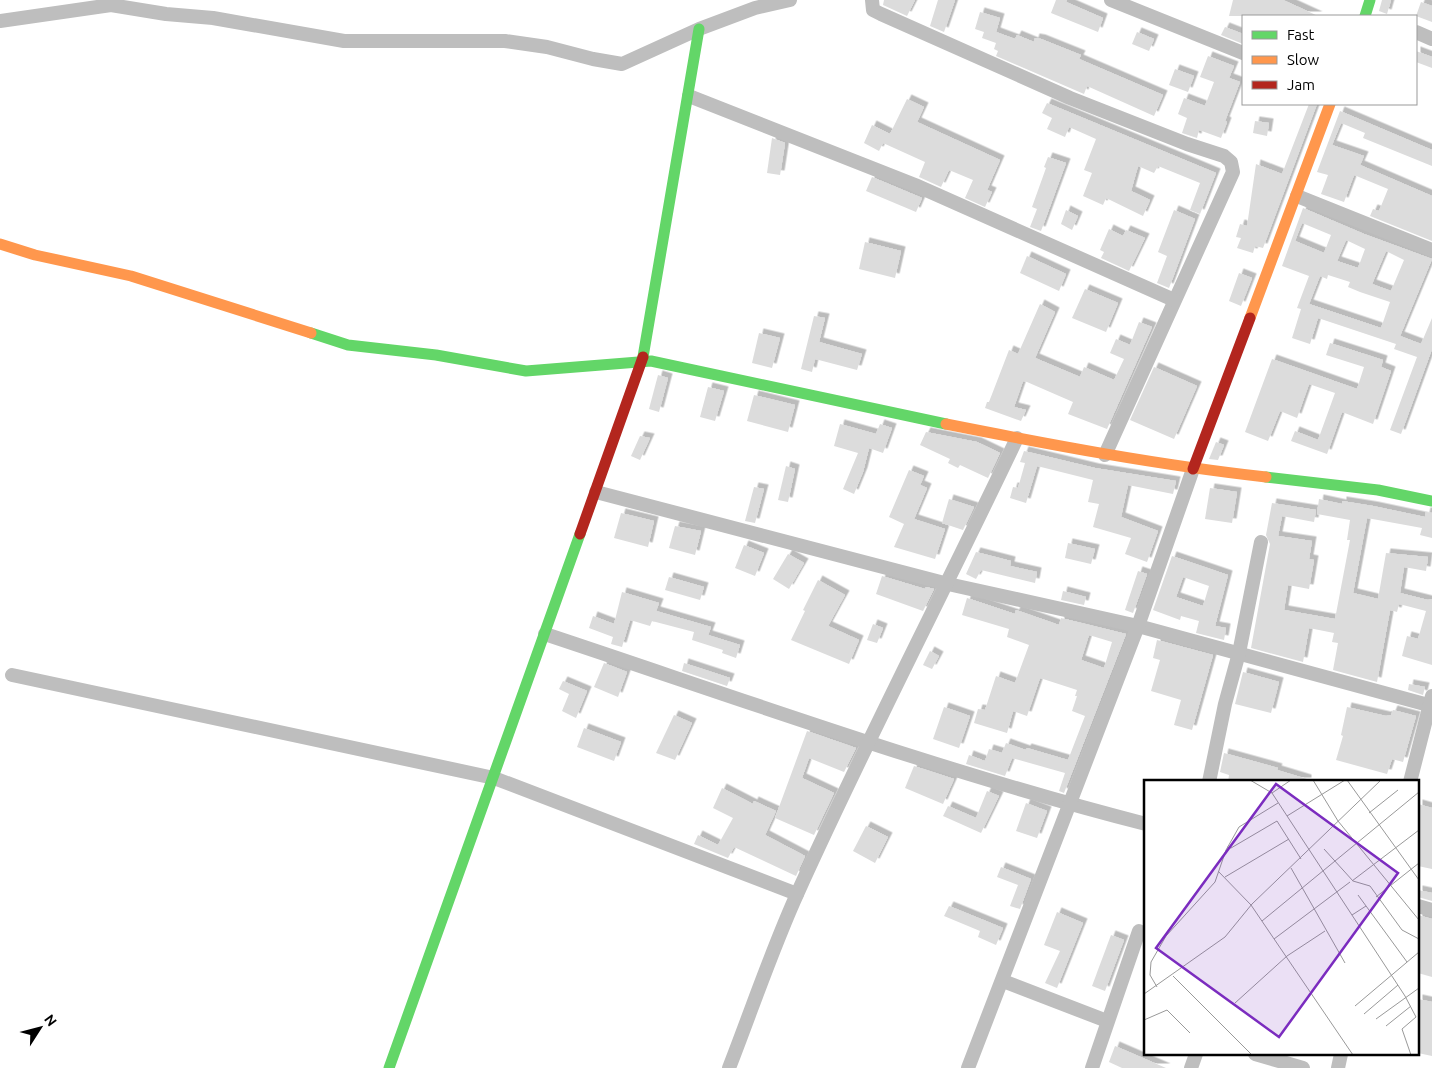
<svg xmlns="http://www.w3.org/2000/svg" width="1432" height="1068" viewBox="0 0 1432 1068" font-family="Ubuntu,sans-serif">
	<defs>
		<filter id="shadow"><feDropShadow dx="4.5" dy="-4.5" stdDeviation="0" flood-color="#0004"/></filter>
	</defs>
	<rect width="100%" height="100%" fill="#fff"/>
	<g fill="#dcdcdc" fill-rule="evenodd" filter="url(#shadow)">
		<path d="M884,0H915L907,16L883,5Z"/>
		<path d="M938,0H955L944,32L930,26Z"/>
		<path d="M1056,0H1067L1066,2L1103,18L1098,32L1051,13Z"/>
		<path d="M1233,0H1283L1318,16H1229Z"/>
		<path d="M1382,0H1391L1387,14L1379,11Z"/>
		<path d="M1421,2L1432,6V22L1416,16Z"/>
		<path d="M980,12L1000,18L996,32L1015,39L1017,35L1034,42L1035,38L1041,39L1081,55L1079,59L1163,95L1154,116L1087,86L1084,94L996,56L998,51L994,49L996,43L982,38L984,32L975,29Z"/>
		<path d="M1225,27L1243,34V44L1221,35Z"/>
		<path d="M1137,32L1154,39L1149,51L1132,44Z"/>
		<path d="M1416,51L1432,57V68L1416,62Z"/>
		<path d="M1208,56L1234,66L1229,78L1240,82L1225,121L1227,122L1221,138L1199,130L1197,138L1182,133L1187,118L1178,114L1184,98L1205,106L1214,82L1200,77Z"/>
		<path d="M1175,69L1194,76L1188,92L1169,85Z"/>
		<path d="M907,99L924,107L917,122L1000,160L987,190L992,192L985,207L965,198L973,180L949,170L941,187L919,177L925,162L883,143L879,151L864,143L872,125L890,134Z"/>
		<path d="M1047,103L1216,173L1200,214L1190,210L1200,183L1158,166L1154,173L1138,166L1131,191L1150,200L1143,216L1106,198L1103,205L1083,196L1092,173L1084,170L1096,139L1069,127L1065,137L1047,129L1052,118L1042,113Z"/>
		<path d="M1309,104H1317L1263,248L1255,246L1253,253L1237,248L1241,238L1236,237L1240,224L1247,226L1256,164L1282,174Z"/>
		<path d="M1340,111L1432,150V166L1363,138L1365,133L1341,123L1332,145L1364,156L1360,165L1432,196V241L1370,216L1373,209L1379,211L1388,189L1354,175L1344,202L1321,194L1328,175L1317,172Z"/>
		<path d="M1255,121L1269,123L1267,136L1253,133Z"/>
		<path d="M772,138L785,143L780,175L767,173Z"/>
		<path d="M1048,157L1066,163L1041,231L1030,227L1037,209L1032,207L1046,168L1044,167Z"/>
		<path d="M872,177L922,198L916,212L866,191Z"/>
		<path d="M1303,208L1364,234L1432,259L1400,336L1421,344L1432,318V349L1401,434L1390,430L1417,357L1394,349L1396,344L1318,318L1310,344L1292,338L1301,309L1297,308L1309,276L1282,266ZM1302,223L1331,235L1324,253L1295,241ZM1346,240L1365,249L1358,268L1337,261ZM1386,251L1404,260L1391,291L1372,284ZM1328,275L1350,282L1348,287L1360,292L1390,302L1381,328L1309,304L1320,276L1327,279Z"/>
		<path d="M1066,210L1078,216L1072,230L1061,224Z"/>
		<path d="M1174,210L1195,219L1169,288L1157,283L1167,256L1158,252Z"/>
		<path d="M1109,229L1123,236L1126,230L1145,238L1129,271L1101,258L1104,252L1100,250Z"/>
		<path d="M865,242L901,251L895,278L859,269Z"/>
		<path d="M1027,256L1066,274L1059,291L1020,273Z"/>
		<path d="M1239,273L1252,278L1241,306L1229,301Z"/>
		<path d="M1085,289L1118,303L1106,332L1072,318Z"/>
		<path d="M1040,304L1055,312L1035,358L1080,377L1084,367L1114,380L1124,359L1110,353L1116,339L1130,345L1139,322L1152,327L1107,429L1068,414L1073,402L1027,382L1023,381L1014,407L1026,410L1021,421L985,408L987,402H989L1009,350L1018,354Z"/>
		<path d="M814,316L825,318L819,342L862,354L857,370L815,359L812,372L801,369Z"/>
		<path d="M759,333L780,338L772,368L752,363Z"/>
		<path d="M1330,343L1383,360L1381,367L1391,371L1373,424L1342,412L1327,454L1291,441L1295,431L1318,440L1335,393L1309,384L1297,418L1280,411L1268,441L1245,432L1272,359L1357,389L1364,367L1326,355Z"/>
		<path d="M1154,367L1197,386L1174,439L1130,420Z"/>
		<path d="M658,375L668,378L659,412L649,409Z"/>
		<path d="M708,387L724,391L715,421L700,417Z"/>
		<path d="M754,395L795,405L788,432L747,421Z"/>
		<path d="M840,424L876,434L880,424L892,428L883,453L869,448L863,472L854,494L843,489L858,453L834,446Z"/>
		<path d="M926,432L977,442L1000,453L988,478L960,465L958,468L948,463L950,459L920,445Z"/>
		<path d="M640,436L650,438L640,460L631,456Z"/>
		<path d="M1216,442L1224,445L1218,460L1209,459Z"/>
		<path d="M1024,451L1095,468L1176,481L1173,494L1128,485L1121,517L1158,531L1147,562L1125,554L1131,538L1093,527L1099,504L1088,502L1093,480L1037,466L1026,503L1010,498L1013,487L1018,488L1025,463L1020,462Z"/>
		<path d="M786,466L795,469L788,502L778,500Z"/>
		<path d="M909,470L924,476L920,485L927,488L914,519L945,529L935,559L894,547L904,524L889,517Z"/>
		<path d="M754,487L764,489L755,523L745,521Z"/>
		<path d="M1210,488L1237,492L1232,523L1205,519Z"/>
		<path d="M949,499L974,507L963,530L942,523Z"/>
		<path d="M1319,499L1342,504V501L1373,506L1425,517L1426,512L1432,513V538L1420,535L1422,528L1367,518L1353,593L1378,599L1386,553L1428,557L1426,571L1404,567L1400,593L1428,600L1432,599V665L1402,656L1407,636L1418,639L1426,611L1399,604L1397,612L1390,610L1377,682L1333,670L1338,643L1332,642L1334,633L1309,628L1303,662L1251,648L1270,544L1266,535L1272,503L1316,510L1314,522L1282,516L1278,536L1312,541L1309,559L1314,560L1309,589L1288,585L1284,610L1335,619L1350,540H1347L1350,520L1317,514Z"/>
		<path d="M621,513L654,521L648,547L614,538Z"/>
		<path d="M675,526L701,531L695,555L669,548Z"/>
		<path d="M1068,543L1095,549L1091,564L1065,558Z"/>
		<path d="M744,545L764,553L755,576L735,568Z"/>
		<path d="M976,552L1011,561L1010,566L1037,572L1035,583L981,570L976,579L966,574Z"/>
		<path d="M788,554L804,563L789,589L773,579Z"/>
		<path d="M1172,556L1228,575L1215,626L1226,628L1224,640L1196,633L1199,621L1181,616L1180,620L1153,610ZM1183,577L1209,586L1203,606L1176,597Z"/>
		<path d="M1138,571L1147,574L1133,613L1125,610Z"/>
		<path d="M882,576L925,589L926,587L934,589L923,611L876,594Z"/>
		<path d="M669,577L704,587L700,600L665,590Z"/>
		<path d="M818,580L845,595L828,626L859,640L849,664L791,640L805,611L803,610Z"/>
		<path d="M1063,591L1086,597L1084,605L1061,600Z"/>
		<path d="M622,592L659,603L656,611L711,627L708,635L740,645L736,658L722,653L723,650L692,640L694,632L652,621L650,626L630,620L622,647L611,644L613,637L589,628L593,616L614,624Z"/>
		<path d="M967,598L1015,614L1016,610L1059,625L1061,618L1126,634L1064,793L1059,791L1065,773L1012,758L1005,776L966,764L969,755L985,761L989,749L1002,753L1006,743L1026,750L1027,748L1068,760L1085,716L1072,711L1077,696H1075L1077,690L1040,678L1027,716L1013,711L1007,733L974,723L978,709L985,710L996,676L1015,683L1029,645L1007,637L1009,629L962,615ZM1089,635L1112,642L1104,668L1081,660Z"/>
		<path d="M873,624L883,628L877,643L867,640Z"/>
		<path d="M1157,640L1213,655L1192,730L1174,725L1181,700L1151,691L1160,660L1153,658Z"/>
		<path d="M930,651L939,656L932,669L923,665Z"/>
		<path d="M604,663L627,672L618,697L594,687Z"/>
		<path d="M684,663L730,678L727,686L682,671Z"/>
		<path d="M1243,672L1279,682L1271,713L1235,704Z"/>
		<path d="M563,681L587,691L576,718L562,711L569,694L559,689Z"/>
		<path d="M1409,684L1425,687L1423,695L1408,690Z"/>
		<path d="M944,707L970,716L959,748L933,739Z"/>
		<path d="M1347,707L1386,716L1391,715L1393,710L1416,716L1403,762L1392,759L1387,774L1336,760L1343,736L1341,735Z"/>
		<path d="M674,715L692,723L675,760L656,753Z"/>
		<path d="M584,728L621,742L614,761L577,747Z"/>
		<path d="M807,731L856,748L844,772L809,758L802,778L834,793L814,835L775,818Z"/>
		<path d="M1224,753L1278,768L1277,770L1307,779V782H1228L1229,775L1220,772Z"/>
		<path d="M914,766L954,779L943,804L905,788Z"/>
		<path d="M722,788L753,804L754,801L776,811L765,835L805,856L796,876L734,847L728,858L694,844L698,835L718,845L733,818L713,808Z"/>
		<path d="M987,791L999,796L981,833L943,816L948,806L976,818Z"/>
		<path d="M1026,803L1047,811L1037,838L1016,831Z"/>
		<path d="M1418,804L1432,808V869L1418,866Z"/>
		<path d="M866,826L888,837L875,863L853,851Z"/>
		<path d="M1001,867L1031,879L1020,909L1010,906L1018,885L997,877Z"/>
		<path d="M1418,890L1432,893V901L1418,897Z"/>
		<path d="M949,906L1003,928L996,945L978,937L980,931L944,916Z"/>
		<path d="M1057,912L1083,923L1057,988L1045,983L1060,951L1044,945Z"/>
		<path d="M1418,915L1432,919V977L1418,973Z"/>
		<path d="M1111,935L1124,940L1105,991L1092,986Z"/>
		<path d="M1418,999L1432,1002V1056L1418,1053Z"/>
		<path d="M1115,1046L1166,1068H1122L1109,1062Z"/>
	</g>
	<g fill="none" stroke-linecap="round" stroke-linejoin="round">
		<g stroke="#bebebe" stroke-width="14">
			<path d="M872,0L873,10L881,14L1070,98L1187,144L1224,156L1231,162L1233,172L1105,455"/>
			<path d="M1111,0L1243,53"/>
			<path d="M0,21L111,5L166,14L213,18L344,41H505L547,47L593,59L622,64L699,29L755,8L790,0"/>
			<path d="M1416,32L1432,39"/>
			<path d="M689,96L915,185L1174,300"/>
			<path d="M1297,196L1432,250"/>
			<path d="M596,492L948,584L1138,626L1432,706"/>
			<path d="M545,634C744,700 942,772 1146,824"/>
			<path d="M12,675L494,778L797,894"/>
			<path d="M1209,782L1225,704L1239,653L1261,542"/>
			<path d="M1410,782L1432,696"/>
			<path d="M1418,906L1432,910"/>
			<path d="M1003,981L1107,1021"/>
			<path d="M1255,1054L1303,1068"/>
			<path d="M729,1068C752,1009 772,949 798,892C867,739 945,590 1017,438"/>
			<path d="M968,1068L1138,626L1193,469"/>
			<path d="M1092,1068L1139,931"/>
			<path d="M1191,1068L1196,1054"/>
			<path d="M1338,1068L1341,1054"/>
		</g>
		<g stroke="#63d668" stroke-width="11">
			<path d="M1365,16L1370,0"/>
			<path d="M311,333L348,345L436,355L526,371L651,361L946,424"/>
			<path d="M643,357L699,29"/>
			<path d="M1266,477L1378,490L1432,501"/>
			<path d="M389,1068L580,534"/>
		</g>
		<g stroke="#ff974d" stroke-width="11">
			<path d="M0,244L35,255L131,276L311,333"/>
			<path d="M1250,318L1330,104"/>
			<path d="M946,424C1052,445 1158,465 1266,477"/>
		</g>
		<g stroke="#b3261e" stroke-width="11">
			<path d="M1193,469L1250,318"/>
			<path d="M580,534L643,357"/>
		</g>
	</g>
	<g transform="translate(1144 780)">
		<rect width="275" height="275" fill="#fff"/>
		<path fill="none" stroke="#999" stroke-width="1" d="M106,0L128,13L261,216L272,237L258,249L267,275M169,0L194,41L275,140M203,0L275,100M128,13L147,0M225,33L254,10M143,36L201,0M83,67L87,68L133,41L157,79M180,69L209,101L226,106L258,150L275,159M147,88L201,183M74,91L107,125L209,275M81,97L145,59M208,101L275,50M214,115L263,182M232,117L275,83M208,135L222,126M118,141L275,12M130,159L206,102M29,196L108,275M13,207L6,195L7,182L22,156L71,102L82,70L95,47L134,23M0,214L81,157L108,124L237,0M91,223L143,176L181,151M211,226L275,172M220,234L254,205M232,239L275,208M0,240L23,230L46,253M242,246L267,226"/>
		<path fill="#7b2cbf" fill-opacity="0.15" stroke="#7b2cbf" stroke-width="2.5" d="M132,4L254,93L135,257L12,168Z"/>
		<rect width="275" height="275" fill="none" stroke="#000" stroke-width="2.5"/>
	</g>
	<rect x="1242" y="15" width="175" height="90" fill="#ffffff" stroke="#999999"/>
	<rect x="1252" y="31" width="25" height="8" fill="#63d668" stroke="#999999"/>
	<text x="1287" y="40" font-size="15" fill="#000000">Fast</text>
	<rect x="1252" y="56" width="25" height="8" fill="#ff974d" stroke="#999999"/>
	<text x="1287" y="65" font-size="15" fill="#000000">Slow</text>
	<rect x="1252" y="81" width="25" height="8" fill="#b3261e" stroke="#999999"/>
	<text x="1287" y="90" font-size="15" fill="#000000">Jam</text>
	<g transform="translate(40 1028) rotate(54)" stroke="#ffffff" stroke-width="4" paint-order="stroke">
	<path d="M0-4L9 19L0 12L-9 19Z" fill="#000000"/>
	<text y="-8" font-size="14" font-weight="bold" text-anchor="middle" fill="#000000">N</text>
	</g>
</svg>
